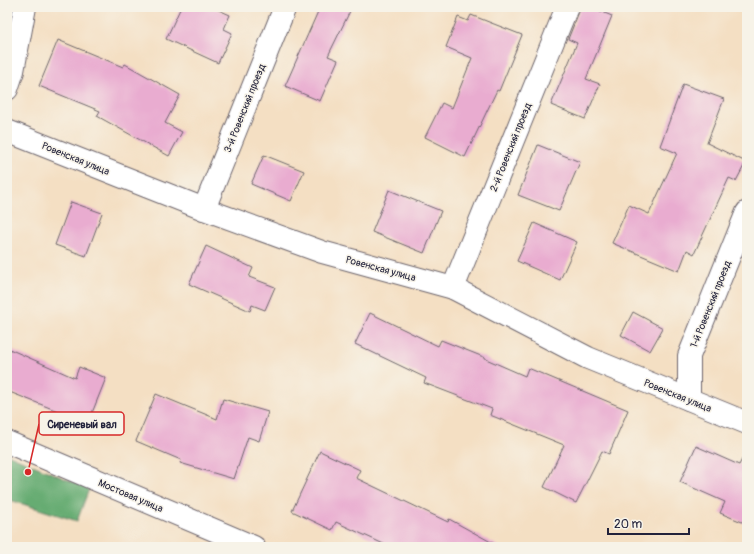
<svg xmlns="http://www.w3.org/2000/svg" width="754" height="554" viewBox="0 0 754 554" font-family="Pangolin,sans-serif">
	<rect width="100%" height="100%" fill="#f7f3e8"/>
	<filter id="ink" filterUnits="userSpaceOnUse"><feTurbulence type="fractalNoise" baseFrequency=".025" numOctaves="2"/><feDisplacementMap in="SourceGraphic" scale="8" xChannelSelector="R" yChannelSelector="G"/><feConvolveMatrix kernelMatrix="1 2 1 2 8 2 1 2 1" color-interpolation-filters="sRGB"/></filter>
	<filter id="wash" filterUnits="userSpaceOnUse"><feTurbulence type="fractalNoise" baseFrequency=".012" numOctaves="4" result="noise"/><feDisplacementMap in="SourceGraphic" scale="16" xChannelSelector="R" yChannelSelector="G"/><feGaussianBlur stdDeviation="0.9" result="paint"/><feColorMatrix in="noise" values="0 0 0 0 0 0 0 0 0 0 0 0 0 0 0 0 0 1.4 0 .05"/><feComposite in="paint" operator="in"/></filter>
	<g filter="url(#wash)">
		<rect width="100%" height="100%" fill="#f4dfc3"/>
		<path fill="#66ac72" stroke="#446756" d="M7,454L89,489L77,521L7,499Z"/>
		<g id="blocks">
			<g fill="#e9acd0">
				<path d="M181,7H212L230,15L224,29L232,33L218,63L166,39Z"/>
				<path d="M320,7H352L328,56L338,60L320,101L285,86Z"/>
				<path d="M581,7H590L612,16L586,79L600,84L585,119L551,105L577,43L568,39Z"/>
				<path d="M471,15L522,35L499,91L497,90L465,157L425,137L442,103L452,108L472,58L446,47L458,17L468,21Z"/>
				<path d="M58,40L123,67L125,64L180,95L165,123L182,132L169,156L97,116L100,111L39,86Z"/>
				<path d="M683,84L724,99L707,143L746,162L736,181L729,178L694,254L687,250L679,271L612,243L629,205L649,214L677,153L660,146Z"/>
				<path d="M538,145L580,162L559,211L518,195Z"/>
				<path d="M264,155L304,171L291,201L251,184Z"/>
				<path d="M389,190L441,211L424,253L372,232Z"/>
				<path d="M71,202L102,213L86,256L55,245Z"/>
				<path d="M534,223L577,242L560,280L517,261Z"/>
				<path d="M206,246L253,268L249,277L275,287L265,310L252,305L250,311L189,284Z"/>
				<path d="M633,312L663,328L650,351L621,335Z"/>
				<path d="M370,313L438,346L441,340L486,358V359L525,376L528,368L628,410L609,454L602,451L576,503L544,487L564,445L490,415L492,409L424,383L426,378L355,344Z"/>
				<path d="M7,348L75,378L79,367L106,378L88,423L7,391Z"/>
				<path d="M156,394L217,419L223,399L268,412L259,441L248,437L234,479L180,463L181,460L136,441Z"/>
				<path d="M696,446L739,465L747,450V524L720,513L725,502L680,482Z"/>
				<path d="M320,451L360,470L356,478L448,522L449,519L500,547H390L336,522L332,530L292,511Z"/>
			</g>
		</g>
	</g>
	<g filter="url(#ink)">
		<use href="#blocks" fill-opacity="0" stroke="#6c646b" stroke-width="1"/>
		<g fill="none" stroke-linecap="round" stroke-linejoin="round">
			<defs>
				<g id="minor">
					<path d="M7,89L13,71L25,7"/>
					<path d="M204,209L285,7"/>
					<path d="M453,288L567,7"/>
					<path d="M689,399V356L747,212"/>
					<path d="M7,442L254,547"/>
				</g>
				<path id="tertiary" d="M7,131L204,209L322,252L453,288L588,358L747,423"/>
			</defs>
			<use href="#minor" stroke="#6c646b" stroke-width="24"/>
			<use href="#tertiary" stroke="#6c646b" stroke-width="24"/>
			<use href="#minor" stroke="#fff" stroke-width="22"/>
			<use href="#tertiary" stroke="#fff" stroke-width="22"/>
		</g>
	</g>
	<g text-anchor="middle" stroke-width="3" stroke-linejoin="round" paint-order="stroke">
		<g font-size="10" fill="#22223b" stroke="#f7f3e8">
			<text transform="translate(244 108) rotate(-68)" y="4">3-й Ровенский проезд</text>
			<text transform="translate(510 147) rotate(-68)" y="4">2-й Ровенский проезд</text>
			<text transform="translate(76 158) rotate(22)" y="4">Ровенская улица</text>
			<text transform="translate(381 268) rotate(15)" y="4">Ровенская улица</text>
			<text transform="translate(710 304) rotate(-68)" y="4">1-й Ровенский проезд</text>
			<text transform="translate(678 395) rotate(22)" y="4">Ровенская улица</text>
			<text transform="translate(131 495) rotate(23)" y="4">Мостовая улица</text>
		</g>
	</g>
	<path fill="none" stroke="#d62828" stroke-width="1.5" d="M28 472L39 424"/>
	<circle fill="#d62828" stroke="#f7f3e8" stroke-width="1.5" cx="28" cy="472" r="4"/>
	<rect fill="#f7f3e8" stroke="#d62828" stroke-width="1.5" x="39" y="412" width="85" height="23" rx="4"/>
	<g font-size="11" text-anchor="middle" font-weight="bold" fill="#22223b">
		<text x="82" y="428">Сиреневый вал</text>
	</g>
	<rect width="754" height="554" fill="none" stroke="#f7f3e8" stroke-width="24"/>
	<path d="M608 528v6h81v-6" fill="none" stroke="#22223b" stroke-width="2"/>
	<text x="614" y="528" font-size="12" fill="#22223b" stroke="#f7f3e8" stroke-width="3" paint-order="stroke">20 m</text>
</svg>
